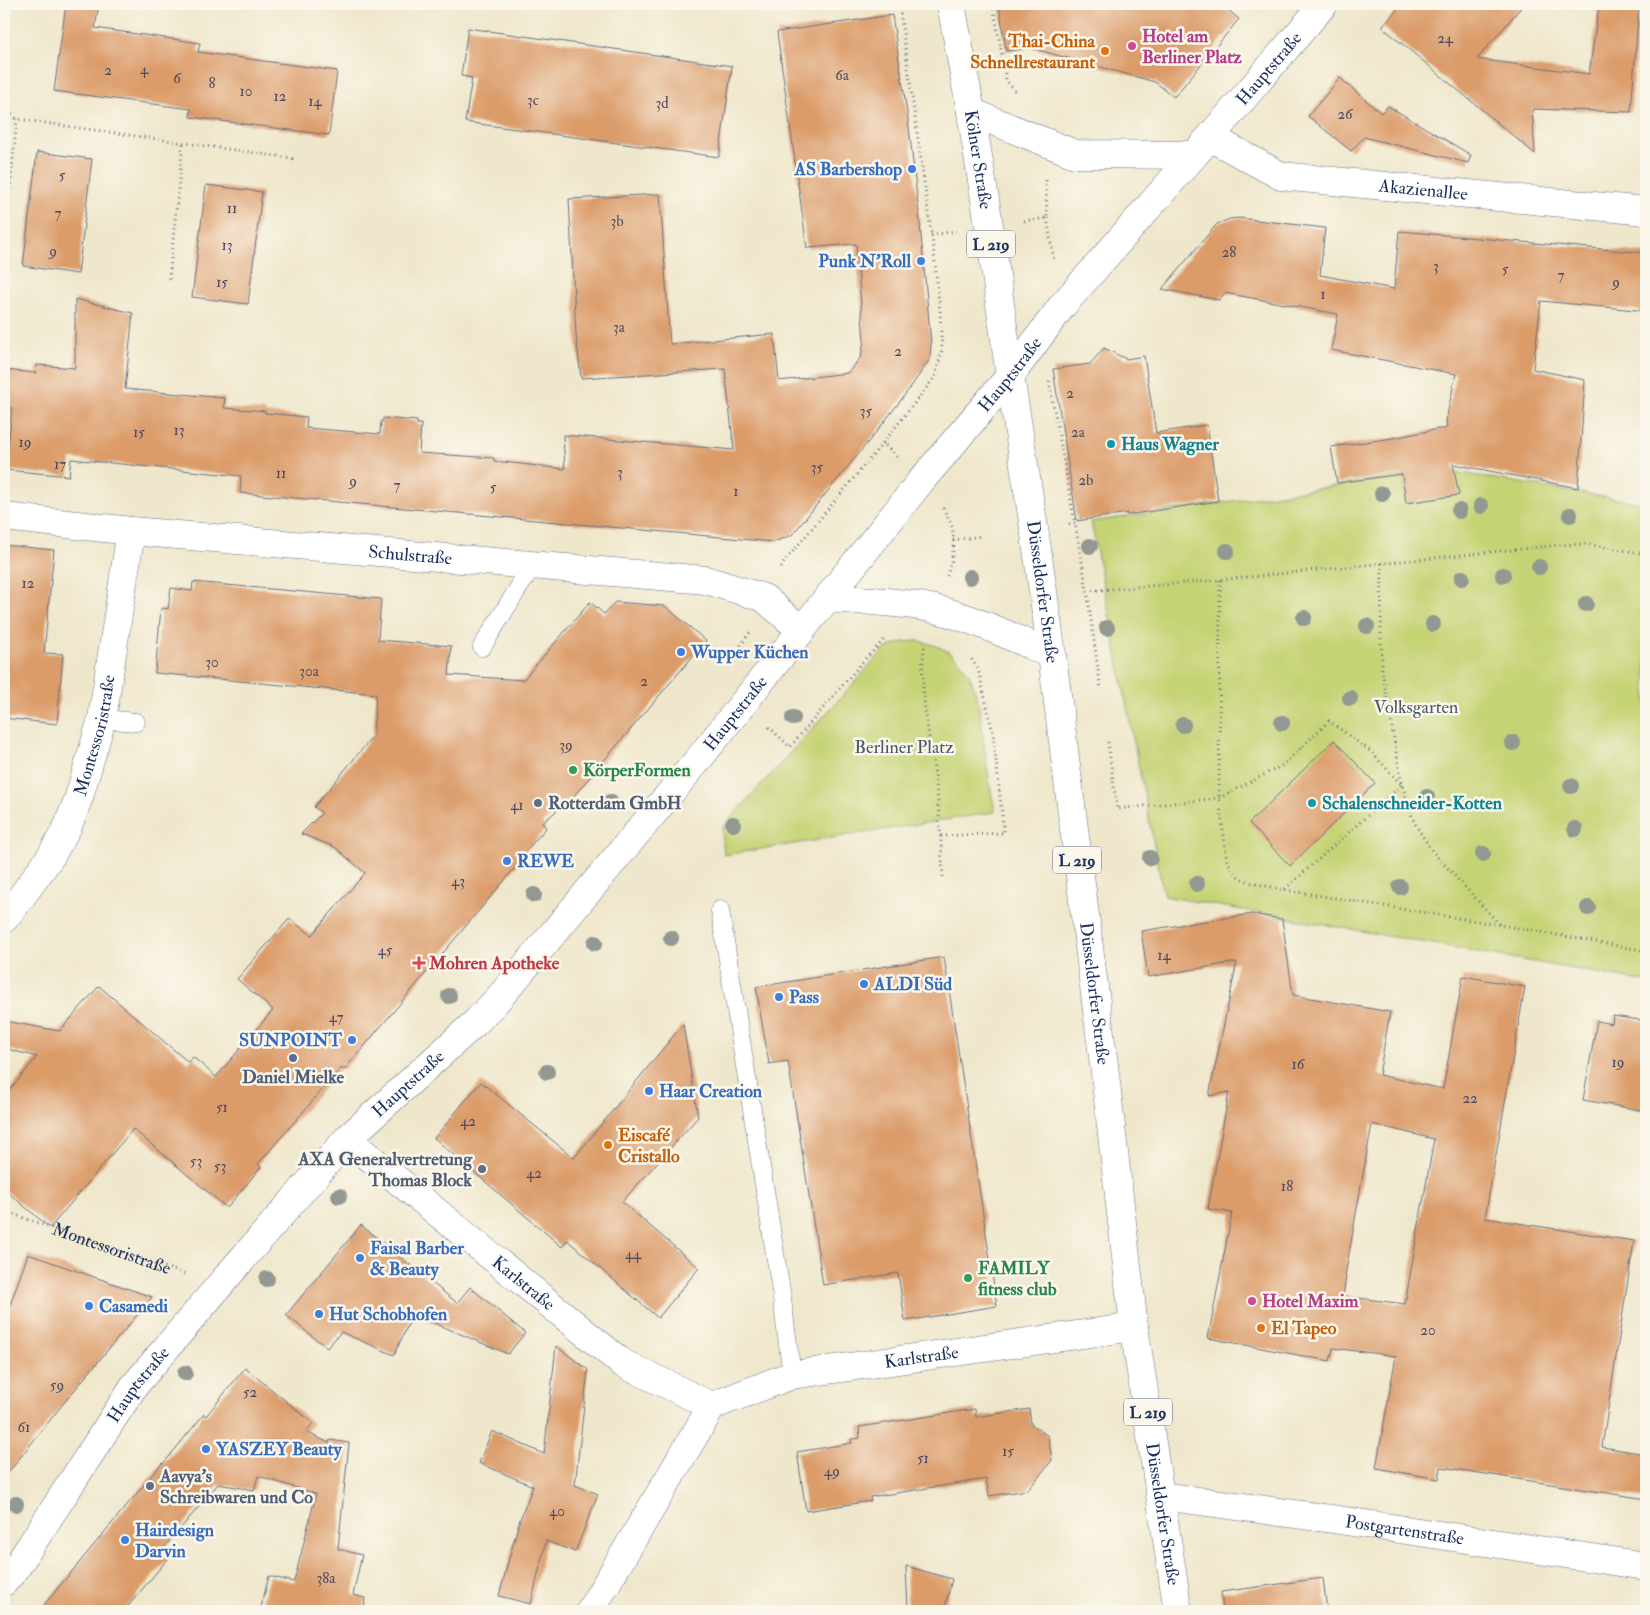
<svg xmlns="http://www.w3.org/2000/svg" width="1650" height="1615" viewBox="0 0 1650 1615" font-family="'IM FELL Double Pica',serif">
	<rect width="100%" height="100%" fill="#fbf7ec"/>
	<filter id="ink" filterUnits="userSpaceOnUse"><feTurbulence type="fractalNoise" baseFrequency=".02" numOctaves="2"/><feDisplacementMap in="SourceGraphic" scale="10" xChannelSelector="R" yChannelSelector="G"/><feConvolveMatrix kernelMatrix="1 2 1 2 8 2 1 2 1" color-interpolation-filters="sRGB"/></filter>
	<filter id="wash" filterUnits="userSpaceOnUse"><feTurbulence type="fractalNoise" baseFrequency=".0096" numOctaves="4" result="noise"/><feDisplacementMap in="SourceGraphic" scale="20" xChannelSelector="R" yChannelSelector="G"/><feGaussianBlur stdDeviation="1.12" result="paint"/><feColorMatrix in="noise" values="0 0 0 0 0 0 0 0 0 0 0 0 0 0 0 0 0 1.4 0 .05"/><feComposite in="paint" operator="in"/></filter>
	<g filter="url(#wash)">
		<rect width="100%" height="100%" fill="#efe7cb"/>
		<g fill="#c6d374" stroke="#708169">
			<path d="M1443,470L1646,504V982L1164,896L1091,522Z"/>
			<path d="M918,641C934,644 950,650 961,663C980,684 981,725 985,752C988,772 991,792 995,812L724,855L722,828L882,652C895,642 902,642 918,641Z"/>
		</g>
		<g id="blocks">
			<g fill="#db9c6a" fill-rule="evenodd">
				<path d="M66,4H99L95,28L200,43L198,52L337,71L329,135L190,117L191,109L54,91Z"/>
				<path d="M999,4H1221L1239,19L1174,97L1155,82L1031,48L1006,51Z"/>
				<path d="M1402,4H1524L1477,59L1589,74L1599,4H1639L1631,112L1532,109L1535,154L1382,27Z"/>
				<path d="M892,15L908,119L919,214L931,343L930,359L910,388L882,425L792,535L774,542L240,493L241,476L71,459L69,476L6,470L12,408L4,407V370L36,373L37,365L75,368V299L133,313L125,389L225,398L224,408L265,411V413L307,417L306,428L380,434L381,421H383V418L417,421V424H421L419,453L494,458V461L565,469L563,435L734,450L725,369L581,378L576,335L569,199L660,194L670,344L774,334L779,381L848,373L861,357L864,341L856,244L807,248L777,32Z"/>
				<path d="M468,28L732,66L719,157L465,122L472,78L461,76Z"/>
				<path d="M1340,78L1381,113L1388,106L1471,155L1468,163L1364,137L1351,151L1308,116Z"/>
				<path d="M37,152L92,159L78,274L23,266Z"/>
				<path d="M206,185L262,192L248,304L192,297Z"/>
				<path d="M1239,218L1325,228L1320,275L1394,289L1399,231L1646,253V311L1541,301L1533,369L1585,380L1578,488L1453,464L1459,495L1406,503L1402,474L1337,483L1331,447L1393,438L1438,429H1444L1447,427L1446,420L1456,374L1331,350L1338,314L1225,293L1219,300L1162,289L1217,224L1230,219Z"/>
				<path d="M1104,348L1126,359L1144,356L1156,433L1207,425L1218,501L1127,515V513L1077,521L1053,369L1090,364Z"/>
				<path d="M4,545L54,550L44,653L63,654L57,724L4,718Z"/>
				<path d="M193,582L381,599L378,640L451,646L449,675L523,680L590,602L604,614L615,602L665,606L706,641L572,798L542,823L546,828L518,860L520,862L344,1070L341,1068L258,1164L261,1167L227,1208L133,1129L50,1228L4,1189V1097L37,1057L4,1048V1021L60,1031L99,986L188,1062L193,1057L216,1077L273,1010L237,979L289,919L312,935L365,873L335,847L301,834L322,813L314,807L373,736L376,694L155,673L161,608L168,609L171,588L192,591Z"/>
				<path d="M1334,740L1375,783L1290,866L1249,823Z"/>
				<path d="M1252,914L1282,919L1293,995L1390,1012L1379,1075L1443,1089L1463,976L1525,987L1485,1218L1634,1241L1602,1447L1646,1454V1499L1441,1467L1439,1479L1376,1468L1396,1356L1333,1348L1330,1361L1208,1338L1232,1213L1208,1209L1229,1092L1209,1096L1237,962L1148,977L1141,931ZM1372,1124L1434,1139L1405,1304L1343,1296L1346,1277L1345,1276Z"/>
				<path d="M944,957L997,1306L905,1321L898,1273L823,1285L788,1061L769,1064L756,987Z"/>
				<path d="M1613,1016L1646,1021V1111L1583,1100L1597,1021L1612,1024Z"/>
				<path d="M683,1024L698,1117L622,1202L699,1268L658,1318L567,1240L562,1247L434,1138L481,1082L574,1158Z"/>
				<path d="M361,1225L457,1303L470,1287L525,1333L508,1354L413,1314L394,1355L341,1332L327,1348L286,1315Z"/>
				<path d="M28,1254L152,1297L62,1405L4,1478V1322Z"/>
				<path d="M556,1346L588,1370L575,1485L598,1494L575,1552L546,1541L531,1604L499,1596L519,1522L533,1486L479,1463L492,1431L544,1454Z"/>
				<path d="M245,1368L313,1423L306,1432L329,1443L330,1440L349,1443L338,1549L362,1555L353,1595L365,1598L364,1611H260L269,1576L294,1582L316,1494L258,1476L254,1490L218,1484L163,1549L171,1555L124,1611H39L162,1463L163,1464L204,1414L206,1416Z"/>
				<path d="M975,1409L976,1417L1029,1409L1031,1424L1048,1436L1052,1460L1028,1490L989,1496L986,1479L870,1497L871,1501L806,1511L797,1452L852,1443L851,1439L860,1438L859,1427Z"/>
				<path d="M906,1566L952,1579L944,1611H908Z"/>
				<path d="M1323,1578L1327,1611H1223L1221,1592Z"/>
			</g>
		</g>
	</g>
	<g filter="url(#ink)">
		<use href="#blocks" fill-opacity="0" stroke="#656f84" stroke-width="1"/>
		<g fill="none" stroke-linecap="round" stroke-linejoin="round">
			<defs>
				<g id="service">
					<path d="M482,647L532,566"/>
					<path d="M102,719L136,722"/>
					<path d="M720,910L781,1291L792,1375"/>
				</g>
				<g id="minor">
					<path d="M971,112L1075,154L1194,155"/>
					<path id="s2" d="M1210,137L1281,176L1646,211"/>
					<path id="s3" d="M4,517L131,531L706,580L764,598L801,630"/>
					<path d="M828,598C863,601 900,601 935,609C976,619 1014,638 1052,655"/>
					<path id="s4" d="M4,919L22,896L51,856L68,826L79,797L102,719L131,531"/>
					<path id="s5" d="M347,1139L622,1363L712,1406"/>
					<path id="s6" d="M1162,1496L1332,1519L1646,1566"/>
					<path id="s7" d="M4,1582L16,1568L134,1386L231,1272L347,1139L476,1022L499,998L697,761L921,481L1010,376L1062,306L1210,137L1324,4"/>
					<path id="s8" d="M590,1611L712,1406L792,1375L1134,1327"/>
				</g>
				<g id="primary">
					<path id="s9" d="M951,4L971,112L989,225L1010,376L1034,528L1052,655L1104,1065L1134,1327L1178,1611"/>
				</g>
			</defs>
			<use href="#service" stroke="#656f84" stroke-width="19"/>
			<use href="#minor" stroke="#656f84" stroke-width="29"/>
			<use href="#primary" stroke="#656f84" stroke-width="29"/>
			<g stroke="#656f84" stroke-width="3" stroke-dasharray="1 4" stroke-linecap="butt">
				<path d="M993,4L1006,80L1015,91"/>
				<path d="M4,108L17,119L297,159"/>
				<path d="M1047,218L1054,261"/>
				<path d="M1024,221L1047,218L1046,180"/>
				<path d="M931,235L956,231"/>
				<path d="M4,249L17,119"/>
				<path d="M169,279L183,143"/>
				<path d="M1049,381L1075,523"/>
				<path d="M883,443L935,377L942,350L940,310L933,245L899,4"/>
				<path d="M943,508C946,514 950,520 952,527C956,543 952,561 947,576"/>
				<path d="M1069,524L1075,523L1087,591L1220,580L1559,545L1587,544L1646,554"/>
				<path d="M953,540L982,536"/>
				<path d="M1382,563L1381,638L1382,670L1402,785L1414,822L1432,851L1500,925"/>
				<path d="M781,568L784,562L883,443L897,457"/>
				<path d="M1220,580L1219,798L1227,860L1232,870L1240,878L1249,882L1285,890L1501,925L1646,951"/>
				<path d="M1087,591L1101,690"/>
				<path d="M925,642C918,684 928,727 934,768C939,804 941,841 943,878"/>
				<path d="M735,654L750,632"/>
				<path d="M769,727L790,747L866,658L886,638"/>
				<path d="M1108,742L1117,809L1219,798L1283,765L1329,721L1370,751L1402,785"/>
				<path d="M941,836L1004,833L993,732L978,669L971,658"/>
				<path d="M1285,889L1402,785"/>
				<path id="s1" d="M4,1211L185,1274"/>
			</g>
			<use href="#service" stroke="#fff" stroke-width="18"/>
			<use href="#minor" stroke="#fff" stroke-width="28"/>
			<use href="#primary" stroke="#fff" stroke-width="28"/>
		</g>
		<g fill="#929892">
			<circle cx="1382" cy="494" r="8"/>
			<circle cx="1481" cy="506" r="8"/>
			<circle cx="1459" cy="511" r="8"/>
			<circle cx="1570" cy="515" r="8"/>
			<circle cx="1090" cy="546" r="8"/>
			<circle cx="1227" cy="551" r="8"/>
			<circle cx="1539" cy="567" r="8"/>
			<circle cx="1503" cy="575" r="8"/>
			<circle cx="970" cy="577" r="8"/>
			<circle cx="1462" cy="578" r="8"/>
			<circle cx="1586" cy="604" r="8"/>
			<circle cx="1304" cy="618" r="8"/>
			<circle cx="1433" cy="624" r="8"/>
			<circle cx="1367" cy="626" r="8"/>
			<circle cx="1107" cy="628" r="8"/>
			<circle cx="1350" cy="698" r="8"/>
			<circle cx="793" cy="718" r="8"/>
			<circle cx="1282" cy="723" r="8"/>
			<circle cx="1183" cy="725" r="8"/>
			<circle cx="1513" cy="743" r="8"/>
			<circle cx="1571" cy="786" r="8"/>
			<circle cx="1427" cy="797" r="8"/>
			<circle cx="610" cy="802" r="8"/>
			<circle cx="733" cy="824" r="8"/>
			<circle cx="1575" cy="829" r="8"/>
			<circle cx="1483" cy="854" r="8"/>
			<circle cx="1150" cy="858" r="8"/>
			<circle cx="1197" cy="884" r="8"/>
			<circle cx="1400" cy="887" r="8"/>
			<circle cx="534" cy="895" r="8"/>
			<circle cx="1588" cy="908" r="8"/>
			<circle cx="671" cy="938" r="8"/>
			<circle cx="595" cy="943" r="8"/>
			<circle cx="449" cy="996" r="8"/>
			<circle cx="547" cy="1072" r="8"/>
			<circle cx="339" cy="1196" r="8"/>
			<circle cx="267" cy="1279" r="8"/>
			<circle cx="185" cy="1373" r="8"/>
			<circle cx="16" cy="1504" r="8"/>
		</g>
	</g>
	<g fill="#d1479c" stroke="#fbf7ec" stroke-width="2">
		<circle cx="1132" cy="46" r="5"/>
		<circle cx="1252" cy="1301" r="5"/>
	</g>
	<g fill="#e8710a" stroke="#fbf7ec" stroke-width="2">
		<circle cx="1105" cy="51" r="5"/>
		<circle cx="608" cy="1145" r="5"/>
		<circle cx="1261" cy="1328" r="5"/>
	</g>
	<g fill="#3f7fe0" stroke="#fbf7ec" stroke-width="2">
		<circle cx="912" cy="169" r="5"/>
		<circle cx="921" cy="261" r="5"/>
		<circle cx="681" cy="652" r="5"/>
		<circle cx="507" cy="861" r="5"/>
		<circle cx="864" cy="984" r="5"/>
		<circle cx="779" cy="997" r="5"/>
		<circle cx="352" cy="1040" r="5"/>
		<circle cx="649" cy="1091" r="5"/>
		<circle cx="360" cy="1258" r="5"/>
		<circle cx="89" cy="1306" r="5"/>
		<circle cx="319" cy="1314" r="5"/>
		<circle cx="206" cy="1449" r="5"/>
		<circle cx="125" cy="1540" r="5"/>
	</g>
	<g fill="#0f9aa8" stroke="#fbf7ec" stroke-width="2">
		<circle cx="1111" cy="444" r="5"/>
		<circle cx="1312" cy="803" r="5"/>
	</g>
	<g fill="#2e9e5b" stroke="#fbf7ec" stroke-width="2">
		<circle cx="573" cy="770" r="5"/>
		<circle cx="968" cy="1278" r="5"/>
	</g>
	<g fill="#5c6f8a" stroke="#fbf7ec" stroke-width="2">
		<circle cx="538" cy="803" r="5"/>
		<circle cx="293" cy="1058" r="5"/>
		<circle cx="482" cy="1169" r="5"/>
		<circle cx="150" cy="1486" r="5"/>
	</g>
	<path fill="#e0444e" stroke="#fbf7ec" stroke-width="2" d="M416.5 955.5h5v5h5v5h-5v5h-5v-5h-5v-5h5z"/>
	<g text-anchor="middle" stroke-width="5" stroke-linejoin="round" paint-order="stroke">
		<g font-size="15" fill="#4b4a61">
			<text x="1445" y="43">24</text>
			<text x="144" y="74">4</text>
			<text x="108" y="75">2</text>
			<text x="842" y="80">6a</text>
			<text x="177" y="83">6</text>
			<text x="212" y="88">8</text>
			<text x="246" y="96">10</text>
			<text x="280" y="101">12</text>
			<text x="533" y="105">3c</text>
			<text x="315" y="106">14</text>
			<text x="662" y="108">3d</text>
			<text x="1345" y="119">26</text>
			<text x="62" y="180">5</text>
			<text x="232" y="213">11</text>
			<text x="58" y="218">7</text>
			<text x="617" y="226">3b</text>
			<text x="227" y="250">13</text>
			<text x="53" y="256">9</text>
			<text x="1229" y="257">28</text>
			<text x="1436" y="271">3</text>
			<text x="1505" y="274">5</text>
			<text x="1561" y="280">7</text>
			<text x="222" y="287">15</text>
			<text x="1616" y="287">9</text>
			<text x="1323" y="299">1</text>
			<text x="619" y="332">3a</text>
			<text x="898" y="356">2</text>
			<text x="1070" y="398">2</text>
			<text x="866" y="416">35</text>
			<text x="179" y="435">13</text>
			<text x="139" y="437">15</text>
			<text x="1078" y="437">2a</text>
			<text x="25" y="447">19</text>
			<text x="60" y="469">17</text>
			<text x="817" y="472">35</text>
			<text x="620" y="477">3</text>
			<text x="281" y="478">11</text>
			<text x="1086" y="485">2b</text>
			<text x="353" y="486">9</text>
			<text x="397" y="490">7</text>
			<text x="493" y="492">5</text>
			<text x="736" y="496">1</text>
			<text x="28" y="588">12</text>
			<text x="212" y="667">30</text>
			<text x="309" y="676">30a</text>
			<text x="644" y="686">2</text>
			<text x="566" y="750">39</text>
			<text x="517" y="810">41</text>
			<text x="458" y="886">43</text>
			<text x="385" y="955">45</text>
			<text x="1164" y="960">14</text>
			<text x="336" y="1022">47</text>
			<text x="1618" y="1067">19</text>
			<text x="1298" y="1069">16</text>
			<text x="1470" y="1103">22</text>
			<text x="222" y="1112">51</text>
			<text x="468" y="1126">42</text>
			<text x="196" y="1166">53</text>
			<text x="220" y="1171">53</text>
			<text x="534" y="1178">42</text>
			<text x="1287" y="1191">18</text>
			<text x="633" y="1259">44</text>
			<text x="1428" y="1335">20</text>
			<text x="57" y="1390">59</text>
			<text x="250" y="1397">52</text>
			<text x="24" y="1432">61</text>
			<text x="1008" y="1456">15</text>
			<text x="923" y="1463">51</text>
			<text x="832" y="1476">49</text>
			<text x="557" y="1516">40</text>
			<text x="326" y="1583">38a</text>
		</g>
		<g fill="#fbf7ec" stroke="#5e6b89" stroke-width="1">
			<rect x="967" y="230.5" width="48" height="27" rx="4"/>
			<rect x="1053" y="846.5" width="48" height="27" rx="4"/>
			<rect x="1124" y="1398.5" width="48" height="27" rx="4"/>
		</g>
		<g font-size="16" font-weight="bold" fill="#1b2f5e">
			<text x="991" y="250">L 219</text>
			<text x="1077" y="866">L 219</text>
			<text x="1148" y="1418">L 219</text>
		</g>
		<g font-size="18" font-weight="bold" fill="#b23c85" stroke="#fbf7ec" text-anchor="start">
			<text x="1142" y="42">Hotel am<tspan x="1142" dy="21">Berliner Platz</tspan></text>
			<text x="1262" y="1307">Hotel Maxim</text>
		</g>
		<g font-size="18" font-weight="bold" fill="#c56008" stroke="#fbf7ec" text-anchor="start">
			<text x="1095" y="47" text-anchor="end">Thai-China<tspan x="1095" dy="21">Schnellrestaurant</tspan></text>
			<text x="618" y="1141">Eiscafé<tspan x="618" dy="21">Cristallo</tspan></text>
			<text x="1271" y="1334">El Tapeo</text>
		</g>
		<g font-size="18" fill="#1b2f5e" stroke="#fbf7ec">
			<text dy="6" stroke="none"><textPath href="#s7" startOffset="1976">Hauptstraße</textPath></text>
			<text dy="6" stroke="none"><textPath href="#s9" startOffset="158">Kölner Straße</textPath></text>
			<text dy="6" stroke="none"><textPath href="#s2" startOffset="224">Akazienallee</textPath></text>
			<text dy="6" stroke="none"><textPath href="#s7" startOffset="1575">Hauptstraße</textPath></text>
			<text dy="6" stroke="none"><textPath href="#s3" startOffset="408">Schulstraße</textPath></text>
			<text dy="6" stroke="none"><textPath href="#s9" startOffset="595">Düsseldorfer Straße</textPath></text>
			<text dy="6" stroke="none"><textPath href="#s7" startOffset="1139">Hauptstraße</textPath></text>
			<text dy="6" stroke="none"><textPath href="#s4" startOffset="208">Montessoristraße</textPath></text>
			<text dy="6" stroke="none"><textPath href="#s9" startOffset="1000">Düsseldorfer Straße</textPath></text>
			<text dy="6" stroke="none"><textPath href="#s7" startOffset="644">Hauptstraße</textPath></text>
			<text dy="6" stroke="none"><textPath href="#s1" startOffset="114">Montessoristraße</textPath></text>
			<text dy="6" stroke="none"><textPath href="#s5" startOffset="228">Karlstraße</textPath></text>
			<text dy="6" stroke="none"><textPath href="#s8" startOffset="455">Karlstraße</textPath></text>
			<text dy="6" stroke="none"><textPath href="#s7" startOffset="239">Hauptstraße</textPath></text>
			<text dy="6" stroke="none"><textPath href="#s9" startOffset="1525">Düsseldorfer Straße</textPath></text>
			<text dy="6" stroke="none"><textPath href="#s6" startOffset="245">Postgartenstraße</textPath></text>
		</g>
		<g font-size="18" font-weight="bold" fill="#366cbe" stroke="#fbf7ec" text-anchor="start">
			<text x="902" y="175" text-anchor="end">AS Barbershop</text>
			<text x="911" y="267" text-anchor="end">Punk N'Roll</text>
			<text x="691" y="658">Wupper Küchen</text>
			<text x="517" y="867">REWE</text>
			<text x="874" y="990">ALDI Süd</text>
			<text x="789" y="1003">Pass</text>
			<text x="342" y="1046" text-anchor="end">SUNPOINT</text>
			<text x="659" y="1097">Haar Creation</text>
			<text x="370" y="1254">Faisal Barber<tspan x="370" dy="21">&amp; Beauty</tspan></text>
			<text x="99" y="1312">Casamedi</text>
			<text x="329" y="1320">Hut Schobhofen</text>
			<text x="216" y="1455">YASZEY Beauty</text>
			<text x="135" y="1536">Hairdesign<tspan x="135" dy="21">Darvin</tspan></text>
		</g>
		<g font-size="18" font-weight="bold" fill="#0d838f" stroke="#fbf7ec" text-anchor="start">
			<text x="1121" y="450">Haus Wagner</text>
			<text x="1322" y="809">Schalenschneider-Kotten</text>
		</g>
		<g font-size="18" fill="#465864" stroke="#fbf7ec">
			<text x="1416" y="713">Volksgarten</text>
			<text x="904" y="753">Berliner Platz</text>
		</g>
		<g font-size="18" font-weight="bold" fill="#27864d" stroke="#fbf7ec" text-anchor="start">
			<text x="583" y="776">KörperFormen</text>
			<text x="978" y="1274">FAMILY<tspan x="978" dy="21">fitness club</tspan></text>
		</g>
		<g font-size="18" font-weight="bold" fill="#4e5e75" stroke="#fbf7ec" text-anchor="start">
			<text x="548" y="809">Rotterdam GmbH</text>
			<text x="293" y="1083" text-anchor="middle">Daniel Mielke</text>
			<text x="472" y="1165" text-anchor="end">AXA Generalvertretung<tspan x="472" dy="21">Thomas Block</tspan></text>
			<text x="160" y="1482">Aavya's<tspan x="160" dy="21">Schreibwaren und Co</tspan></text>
		</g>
		<g font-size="18" font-weight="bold" fill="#be3a42" stroke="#fbf7ec" text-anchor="start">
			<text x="429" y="969">Mohren Apotheke</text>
		</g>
	</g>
	<rect width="1650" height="1615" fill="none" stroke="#fbf7ec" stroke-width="20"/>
</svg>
